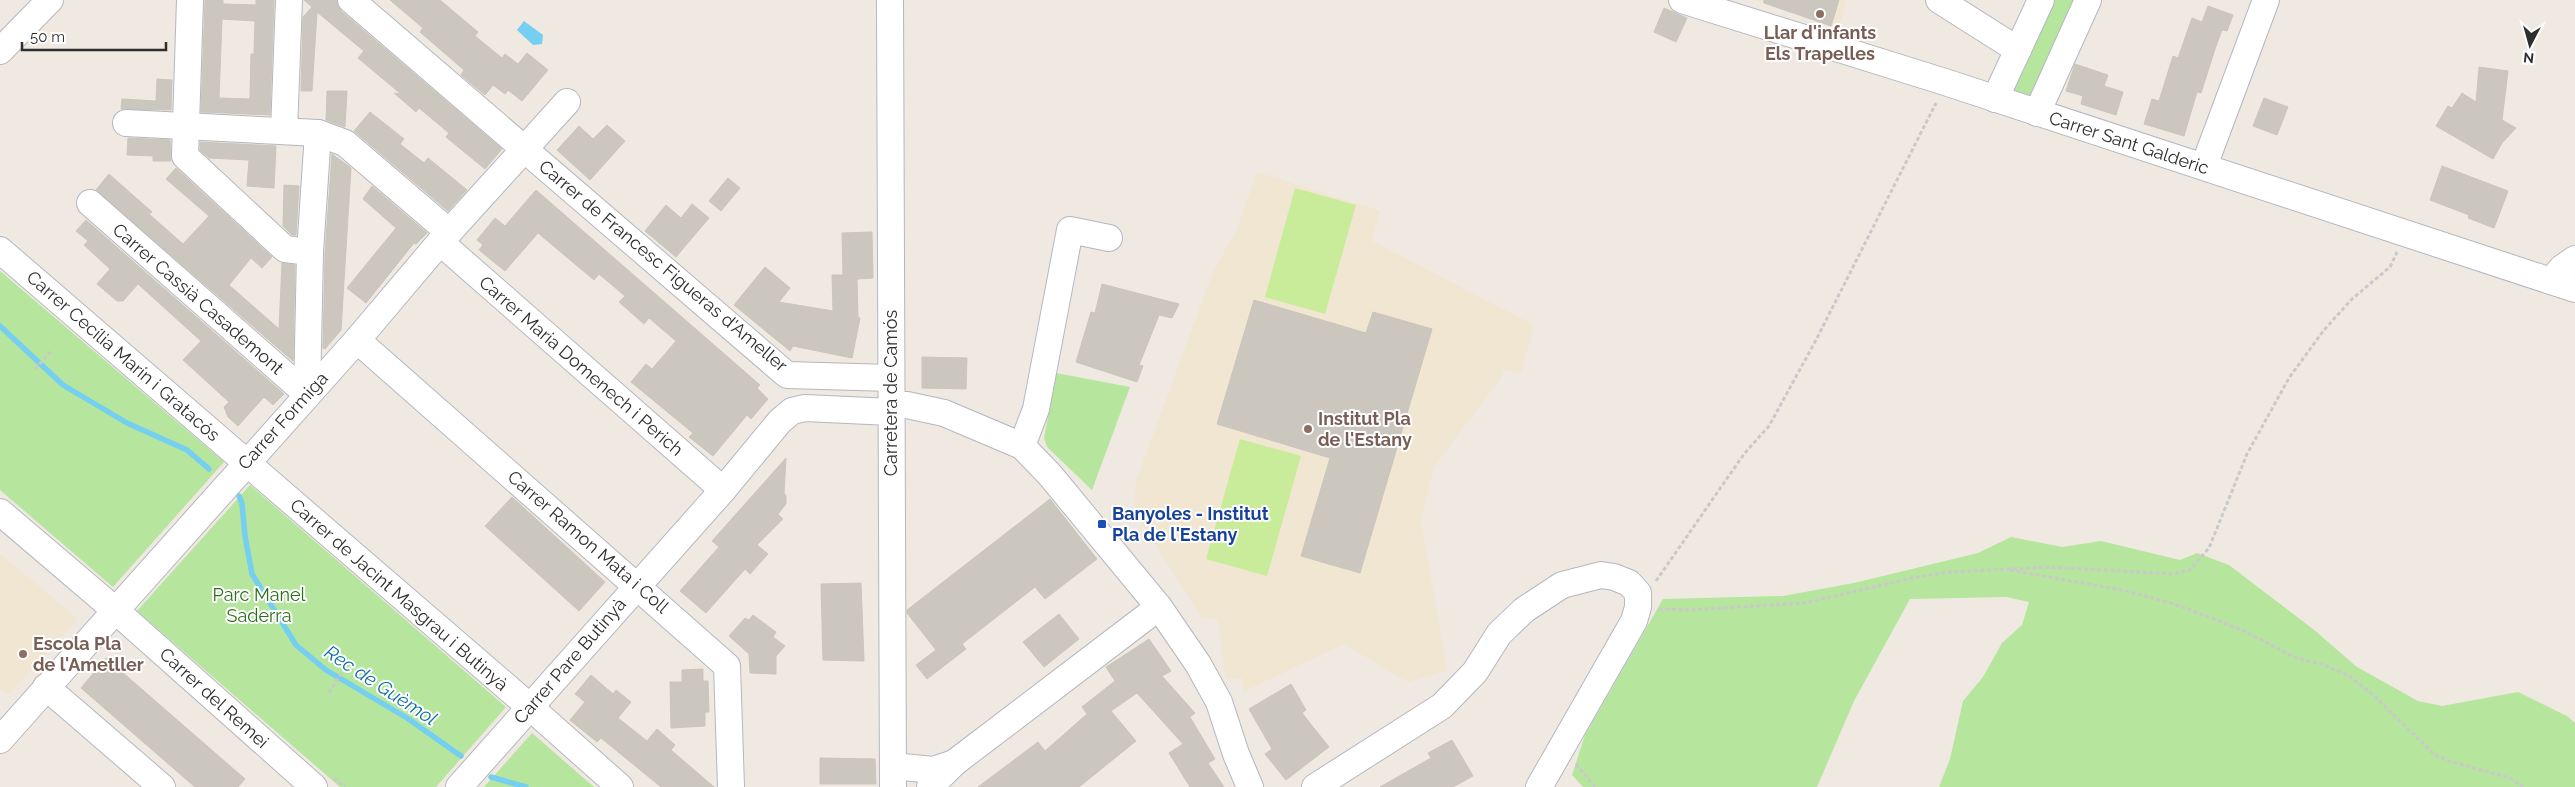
<svg xmlns="http://www.w3.org/2000/svg" width="2575" height="787" viewBox="0 0 2575 787" font-family="Raleway,sans-serif">
	<rect width="100%" height="100%" fill="#efe9e1"/>
	<g fill="#f0e6d1">
		<path d="M1753,0H1847L1839,28Z"/>
		<path d="M1257,172L1380,211L1372,241L1534,325L1521,374L1503,369V375L1434,467L1421,520L1447,670L1408,682L1344,644L1243,692L1242,678L1226,679L1217,618H1202L1140,521L1134,501L1136,481L1213,272L1238,227Z"/>
		<path d="M0,554L78,619L9,694L0,689Z"/>
	</g>
	<g fill="#b6e59e">
		<path d="M2048,0H2076L2033,91L2028,96L2010,95Z"/>
		<path d="M0,271L224,462L113,587L0,490Z"/>
		<path d="M1056,373L1130,387L1092,490L1047,447L1044,438Z"/>
		<path d="M250,485L506,707L436,787H340L137,611Z"/>
		<path d="M2011,537L2062,547L2101,541L2180,560L2197,553L2229,565L2313,629L2357,667L2418,701L2442,706L2518,692L2567,716L2575,723V787H1939L1950,759L1963,701L1983,677L2002,643L2022,625L2029,602L2006,597L1910,599L1854,701L1817,787H1583L1572,775L1585,735L1663,599L1783,596L1854,583L1978,553Z"/>
		<path d="M532,733L594,787H484Z"/>
	</g>
	<g fill="#c9ec9a">
		<path d="M1295,188L1356,205L1325,314L1265,297Z"/>
		<path d="M1240,439L1301,456L1267,576L1206,559Z"/>
	</g>
	<path fill="#75cff0" d="M524,21L543,35L542,44L533,45L517,30Z"/>
	<g fill="none" stroke-linecap="round" stroke-linejoin="round">
		<g stroke="#75cff0" stroke-width="5.5">
			<path d="M0,326L63,385L127,423L187,450L209,469"/>
			<path d="M239,496L242,503L245,536L252,574L296,645L326,670L407,718L461,756"/>
			<path d="M491,777L526,787"/>
		</g>
	</g>
	<g fill="#cbc7bf" stroke="#cbc5ba" fill-rule="evenodd">
		<path d="M205,0H223V4L256,5V0H274L270,115L201,112ZM222,19L255,21L254,54H251L250,99L219,98Z"/>
		<path d="M304,0H336L341,11L502,149L485,169L446,137L449,133L419,108L416,112L394,93L401,94L358,58L364,51L317,12L312,91H301L303,17L312,7Z"/>
		<path d="M390,0H440L478,32L475,36L502,58L505,54L518,64L527,53L548,70L522,101L508,90L505,94L493,85L485,95L461,75L464,70L420,32L423,28Z"/>
		<path d="M1764,0H1839L1831,26L1764,3Z"/>
		<path d="M2208,6L2233,15L2227,31L2222,30L2215,49L2201,93L2197,92L2184,136L2144,124L2152,99L2159,101L2173,56L2178,58L2192,18L2202,22Z"/>
		<path d="M1664,8L1687,18L1676,42L1654,32Z"/>
		<path d="M2075,64L2108,75L2104,86L2123,92L2116,115L2081,104L2083,96L2066,91Z"/>
		<path d="M2479,67L2508,71L2502,120L2516,128L2502,143L2493,159L2436,126L2448,106L2452,108L2462,93L2476,102Z"/>
		<path d="M157,79L172,80L171,110L121,109L122,99L156,101Z"/>
		<path d="M327,91H347L345,127L326,120Z"/>
		<path d="M2264,98L2288,107L2277,135L2253,126Z"/>
		<path d="M370,112L404,139L400,144L424,163L428,158L467,190L448,211L354,131Z"/>
		<path d="M607,125L625,141L590,180L557,150L579,126L593,139Z"/>
		<path d="M128,138L170,140L171,161H153V156L127,155Z"/>
		<path d="M200,142L276,146L274,188L247,186L249,160L209,158L200,150Z"/>
		<path d="M332,154L351,168L341,330L325,349L323,348L325,253Z"/>
		<path d="M2442,166L2508,191L2494,228L2468,218L2469,215L2430,200Z"/>
		<path d="M176,168L272,257L262,268L251,258L229,285L279,329L282,263L295,265L293,361L96,190L109,174L152,212L149,214L183,244L209,216L166,179Z"/>
		<path d="M728,178L740,188L721,211L709,201Z"/>
		<path d="M284,185L299,186L296,235H292L283,226Z"/>
		<path d="M372,186L427,233L416,244L414,243L366,303L347,288L396,228L363,199Z"/>
		<path d="M536,190L760,385L757,388L768,399L751,419L747,415L713,456L689,437L693,433L631,382L646,364L652,369L676,341L649,318L644,324L619,302L625,296L599,274L594,280L538,233L505,271L479,250L483,245L477,240L495,218L505,226Z"/>
		<path d="M692,204L709,218L676,257L645,231L666,205L681,218Z"/>
		<path d="M86,220L284,394L273,405L264,397L238,426L228,417L224,407L229,402L183,360L201,341L138,284L123,301H117L97,284L110,269L84,245L88,241L76,231Z"/>
		<path d="M872,232L873,278L857,279L858,317L860,318L852,358L793,346L790,351L734,305L765,267L790,288L779,302L833,311L832,275H843L842,233Z"/>
		<path d="M1102,284L1179,304L1172,318L1159,315L1139,365L1143,366L1137,382L1076,362L1091,312L1095,313Z"/>
		<path d="M1254,300L1366,333L1373,312L1432,329L1360,573L1301,556L1330,458L1217,424Z"/>
		<path d="M922,357L967,358L966,389L922,388Z"/>
		<path d="M786,458L784,493L786,496V504L778,514L783,519L757,545L768,554L750,574L745,569L706,613L680,591L719,547L712,541Z"/>
		<path d="M512,497L605,582L579,611L485,526Z"/>
		<path d="M1050,499L1097,559L1045,599L1035,587L962,644L966,649L927,679L916,665L936,650L907,613V610Z"/>
		<path d="M861,583L864,661L823,660L821,584Z"/>
		<path d="M1059,614L1079,639L1044,667L1023,642Z"/>
		<path d="M753,615L776,632L773,637L785,646L776,656V674L750,673L749,654L729,636L745,618L749,620Z"/>
		<path d="M1149,639L1171,671L1162,676L1195,713L1190,717L1215,759L1208,763L1224,787H1190L1169,753L1183,744L1137,693L1111,711L1136,741L1079,787H978L1038,742L1045,751L1087,714L1082,707L1115,681L1106,667Z"/>
		<path d="M106,658L245,779L238,787H195L81,688Z"/>
		<path d="M703,669V681H708L709,712H705V726L671,728L670,682H682V670Z"/>
		<path d="M591,675L613,694L616,690L631,702L618,718L647,741L657,729L675,745L671,750L714,787H661L601,738L597,742L570,720L585,702L575,694Z"/>
		<path d="M1291,684L1306,710L1302,713L1329,747L1286,780L1265,754L1272,749L1249,709Z"/>
		<path d="M1452,740L1473,776L1453,787H1380L1431,758L1428,753Z"/>
		<path d="M820,758L875,759L876,784H820Z"/>
	</g>
	<g fill="none" stroke-linecap="round" stroke-linejoin="round">
		<defs>
			<g id="minor">
				<path d="M190,0L185,156L285,249L310,252"/>
				<path d="M351,0L787,375L891,378"/>
				<path d="M890,0L893,787"/>
				<path d="M1682,0L1945,82L2575,289"/>
				<path d="M1939,0L2018,50"/>
				<path d="M0,51L50,0"/>
				<path d="M1995,99L2041,0"/>
				<path d="M2037,113L2088,0"/>
				<path d="M126,123L318,133L345,143L449,232"/>
				<path d="M284,131L289,0"/>
				<path d="M2204,166L2266,0"/>
				<path d="M90,203L307,394"/>
				<path d="M440,242L723,490"/>
				<path d="M0,250L530,707L620,787"/>
				<path d="M2551,281L2562,268L2575,259"/>
				<path d="M357,340L727,666L731,787"/>
				<path d="M307,394L310,252L318,133"/>
				<path d="M891,405H907L944,413L1022,446L1050,475L1159,607L1198,664L1219,702L1236,754L1250,787"/>
				<path d="M1022,446L1036,409L1070,230L1109,238"/>
				<path d="M0,512L115,610L314,787"/>
				<path d="M46,687L162,787"/>
				<path d="M0,740L357,340L440,242L567,102"/>
				<path d="M893,766L933,770L954,763"/>
				<path d="M459,787L723,490L780,421L792,411L805,408L891,412"/>
				<path d="M930,787L954,763L1159,607"/>
				<path d="M1315,787L1442,706L1475,672L1499,634L1524,610L1562,585L1601,575L1614,577L1629,583L1638,593V607L1634,621L1539,787"/>
			</g>
		</defs>
		<use href="#minor" stroke="#b4b7c1" stroke-width="28"/>
		<g stroke="#c9c9c9" stroke-width="3" stroke-dasharray="4 2.5" stroke-linecap="butt">
			<path d="M35,369L51,351"/>
			<path d="M2010,570L2127,591L2177,605L2242,630L2296,658L2322,664L2349,676L2372,694L2434,754L2449,761L2510,778L2523,787"/>
			<path d="M1656,581L1744,454L1769,426L1816,340L1936,103"/>
			<path d="M1659,609L1689,610L1805,603L1912,578L1949,572L2049,567L2173,574L2190,570L2209,548L2247,454L2289,378L2324,330L2352,299L2390,267L2397,252"/>
			<path d="M329,693L347,664"/>
			<path d="M1576,764L1595,787"/>
			<path d="M334,778L345,787"/>
		</g>
		<use href="#minor" stroke="#fff" stroke-width="26"/>
	</g>
	<g fill="#8d6e63" stroke="#fff" stroke-width="2">
		<circle cx="1820" cy="14" r="5"/>
		<circle cx="1308" cy="429" r="5"/>
		<circle cx="23" cy="654" r="5"/>
	</g>
	<rect fill="#1a4fb4" stroke="#fff" stroke-width="2" x="1097" y="519" width="10" height="10" rx="2.5"/>
	<g text-anchor="middle" stroke-width="4" stroke-linejoin="round" paint-order="stroke">
		<g font-size="18" font-weight="bold" fill="#785e54" stroke="#fff" text-anchor="start">
			<text x="1820" y="39" text-anchor="middle">Llar d'infants<tspan x="1820" dy="21">Els Trapelles</tspan></text>
			<text x="1318" y="425">Institut Pla<tspan x="1318" dy="21">de l'Estany</tspan></text>
			<text x="33" y="650">Escola Pla<tspan x="33" dy="21">de l'Ametller</tspan></text>
		</g>
		<g font-size="18" fill="#2e2e2e" stroke="#fff">
			<text transform="translate(2129 143) rotate(18)" y="6">Carrer Sant Galderic</text>
			<text transform="translate(663 266) rotate(40)" y="6">Carrer de Francesc Figueras d'Ameller</text>
			<text transform="translate(198 299) rotate(41)" y="6">Carrer Cassià Casademont</text>
			<text transform="translate(123 356) rotate(41)" y="6">Carrer Cecília Marín i Gratacós</text>
			<text transform="translate(581 366) rotate(41)" y="6">Carrer Maria Domenech i Perich</text>
			<text transform="translate(891 393) rotate(-90)" y="6">Carretera de Camós</text>
			<text transform="translate(283 421) rotate(-48)" y="6">Carrer Formiga</text>
			<text transform="translate(588 542) rotate(41)" y="6">Carrer Ramon Mata i Coll</text>
			<text transform="translate(399 595) rotate(41)" y="6">Carrer de Jacint Masgrau i Butinyà</text>
			<text transform="translate(570 661) rotate(-49)" y="6">Carrer Pare Butinyà</text>
			<text transform="translate(214 698) rotate(42)" y="6">Carrer del Remei</text>
		</g>
		<g font-size="18" font-weight="bold" fill="#164399" stroke="#fff" text-anchor="start">
			<text x="1112" y="520">Banyoles - Institut<tspan x="1112" dy="21">Pla de l'Estany</tspan></text>
		</g>
		<g font-size="18" fill="#2c6e1b" stroke="#fff">
			<text x="259" y="601">Parc Manel<tspan x="259" dy="21">Saderra</tspan></text>
		</g>
		<g font-size="19" font-style="italic" fill="#0d6fa3" stroke="#fff">
			<text transform="translate(381 685) rotate(33)" y="7">Rec de Guèmol</text>
		</g>
	</g>
	<g transform="translate(2530 45) rotate(186)" stroke="#ffffff" stroke-width="4" paint-order="stroke">
	<path d="M0-4L9 19L0 12L-9 19Z" fill="#2e2e2e"/>
	<text y="-8" font-size="14" font-weight="bold" text-anchor="middle" fill="#2e2e2e">N</text>
	</g>
	<path d="M22 42v8h144v-8" fill="none" stroke="#2e2e2e" stroke-width="2.5"/>
	<text x="30" y="42" font-size="15" fill="#2e2e2e" stroke="#ffffff" stroke-width="4" paint-order="stroke">50 m</text>
</svg>
